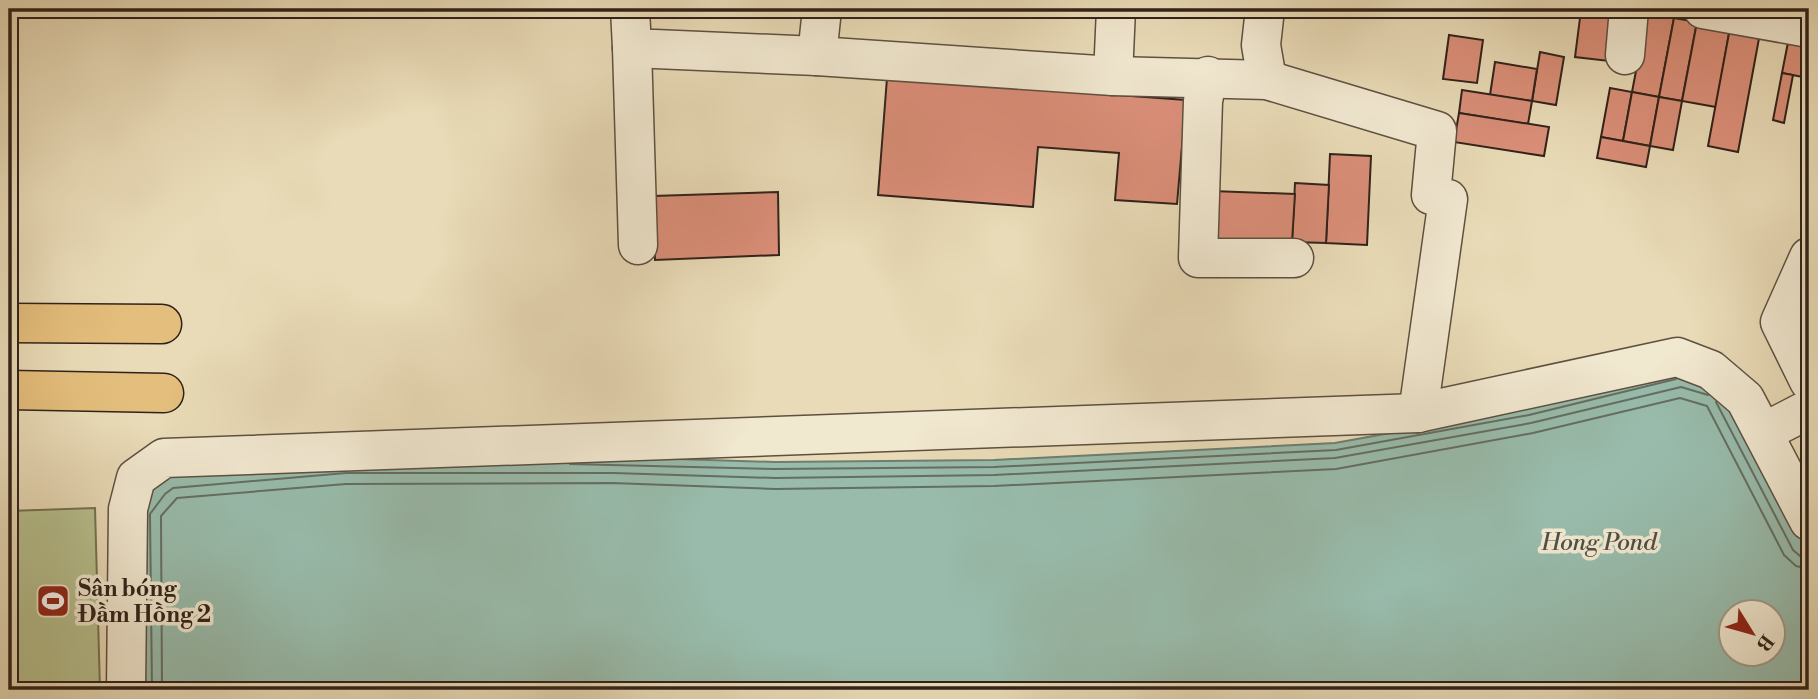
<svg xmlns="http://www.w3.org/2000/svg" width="1818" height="699" viewBox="0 0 1818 699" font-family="'Libre Bodoni',serif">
	<rect width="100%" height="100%" fill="#e9dbb7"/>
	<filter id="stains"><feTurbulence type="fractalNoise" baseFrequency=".00286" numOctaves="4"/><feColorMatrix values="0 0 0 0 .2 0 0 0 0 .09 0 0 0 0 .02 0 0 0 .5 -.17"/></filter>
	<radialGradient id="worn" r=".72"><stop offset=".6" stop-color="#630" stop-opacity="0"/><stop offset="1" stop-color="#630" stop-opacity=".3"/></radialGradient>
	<path fill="#b7c08e" stroke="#747154" stroke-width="2" d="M95,508L100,690H9V511Z"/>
	<path fill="#98bbab" stroke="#6e7e71" stroke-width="2" fill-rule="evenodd" d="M1682,370L1725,384L1809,547V690H136L135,508L167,472L613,457L775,462L994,460L1335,443L1528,408ZM1730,612H1772V654H1730Z"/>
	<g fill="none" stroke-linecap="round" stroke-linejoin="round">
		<g stroke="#646e62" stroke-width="2">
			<path d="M1716,402L1793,550L1800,556L1809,558"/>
			<path d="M570,464L775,469L994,467L1336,450L1529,415L1676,379"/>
			<path d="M152,690L150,514L165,494L173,488L346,473H613L775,478L994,475L1335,458L1531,423L1681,387L1708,395"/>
			<path d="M162,690L161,516L177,498L346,484L612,483L775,489L994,486L1336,469L1533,433L1680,398L1707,406L1784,555L1796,566L1809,569"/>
		</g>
	</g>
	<g fill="#db8f79" stroke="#30221a" stroke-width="2">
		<path d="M922,9H936V14L921,13Z"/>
		<path d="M1581,10L1614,14L1609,61L1575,57Z"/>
		<path d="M1647,13L1674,18L1659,97L1632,92Z"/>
		<path d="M1674,18L1697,22L1682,101L1659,97Z"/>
		<path d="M1697,22L1730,28L1716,107L1682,101Z"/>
		<path d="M1730,28L1760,33L1738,152L1708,146Z"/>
		<path d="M1790,32L1809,36L1808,78L1782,73Z"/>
		<path d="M1449,35L1483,40L1477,83L1443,79Z"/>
		<path d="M1540,52L1564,57L1556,105L1532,101Z"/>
		<path d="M1495,62L1537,69L1532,101L1490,95Z"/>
		<path d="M1782,73L1793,75L1784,123L1773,120Z"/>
		<path d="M887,78L1186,100L1177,204L1115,200L1119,153L1038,147L1033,207L878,195Z"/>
		<path d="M1610,88L1632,92L1623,141L1601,137Z"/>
		<path d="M1462,90L1532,101L1528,124L1459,113Z"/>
		<path d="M1632,92L1659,97L1650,146L1623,141Z"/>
		<path d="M1659,97L1682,101L1673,150L1650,146Z"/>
		<path d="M1459,113L1549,127L1544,156L1454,142Z"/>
		<path d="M1601,137L1650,146L1646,167L1597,158Z"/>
		<path d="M1330,154L1371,156L1367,245L1326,243Z"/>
		<path d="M1295,183L1329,185L1326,243L1292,242Z"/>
		<path d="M1212,191L1295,194L1292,242L1210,239Z"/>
		<path d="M778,192L779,255L655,260L653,196Z"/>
	</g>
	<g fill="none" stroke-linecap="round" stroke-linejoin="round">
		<defs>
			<g id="minor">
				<path d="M630,9L632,48L817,56L1113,76L1267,80L1437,131L1431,195L1448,199L1418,413"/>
				<path d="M1265,9L1261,45L1267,80"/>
				<path d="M1703,9L1809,28"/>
				<path d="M632,48L638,245"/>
				<path d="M1625,55L1629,9"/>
				<path d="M817,56L822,9"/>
				<path d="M1113,76L1116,9"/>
				<path d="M1208,76L1203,101L1198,258H1294"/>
				<path d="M1809,257L1780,322L1809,381"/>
				<path d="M1776,426L1809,409"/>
				<path d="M126,690L128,509L136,478L164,458L1418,413L1677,357L1711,370L1745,399L1809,521"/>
			</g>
			<g id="major">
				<path d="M9,323L162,324"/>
				<path d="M9,390L164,393"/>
			</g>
		</defs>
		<use href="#minor" stroke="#5e5041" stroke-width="41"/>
		<use href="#major" stroke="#30221a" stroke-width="41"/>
		<use href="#minor" stroke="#f1e8d0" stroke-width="38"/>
		<use href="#major" stroke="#e4be7c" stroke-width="38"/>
	</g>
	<defs>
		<symbol id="stadium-square" viewBox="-11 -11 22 22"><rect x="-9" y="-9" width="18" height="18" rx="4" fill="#8f2418" stroke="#f1e8d0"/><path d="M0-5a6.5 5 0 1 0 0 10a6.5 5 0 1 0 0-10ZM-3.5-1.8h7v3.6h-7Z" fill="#fff"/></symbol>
	</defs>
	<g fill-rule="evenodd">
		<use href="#stadium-square" x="34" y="582" width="38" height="38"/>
	</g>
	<g text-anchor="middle" stroke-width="7" stroke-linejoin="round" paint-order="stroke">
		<g font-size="23" font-weight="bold" fill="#30221a" stroke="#f1e8d0" text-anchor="start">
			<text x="78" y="596">Sân bóng<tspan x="78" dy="26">Đầm Hồng 2</tspan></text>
		</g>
		<g font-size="24" font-style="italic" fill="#4f5046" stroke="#f1e8d0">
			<text x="1599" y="550">Hong Pond</text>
		</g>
	</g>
	<rect width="1818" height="699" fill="none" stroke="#e9dbb7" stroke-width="35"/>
	<rect x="10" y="10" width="1797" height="678" fill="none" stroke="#30221a" stroke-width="3.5"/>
	<rect x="18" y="18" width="1783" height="664" fill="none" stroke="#30221a" stroke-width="2"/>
	<g transform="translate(1752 633) rotate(127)"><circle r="33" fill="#f1e8d0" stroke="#a49987" stroke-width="2"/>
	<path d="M0-5L12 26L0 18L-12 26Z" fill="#8f2418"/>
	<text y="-10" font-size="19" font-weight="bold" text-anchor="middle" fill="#30221a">B</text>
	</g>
	<rect width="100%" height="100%" filter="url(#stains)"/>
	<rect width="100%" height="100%" fill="url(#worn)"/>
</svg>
